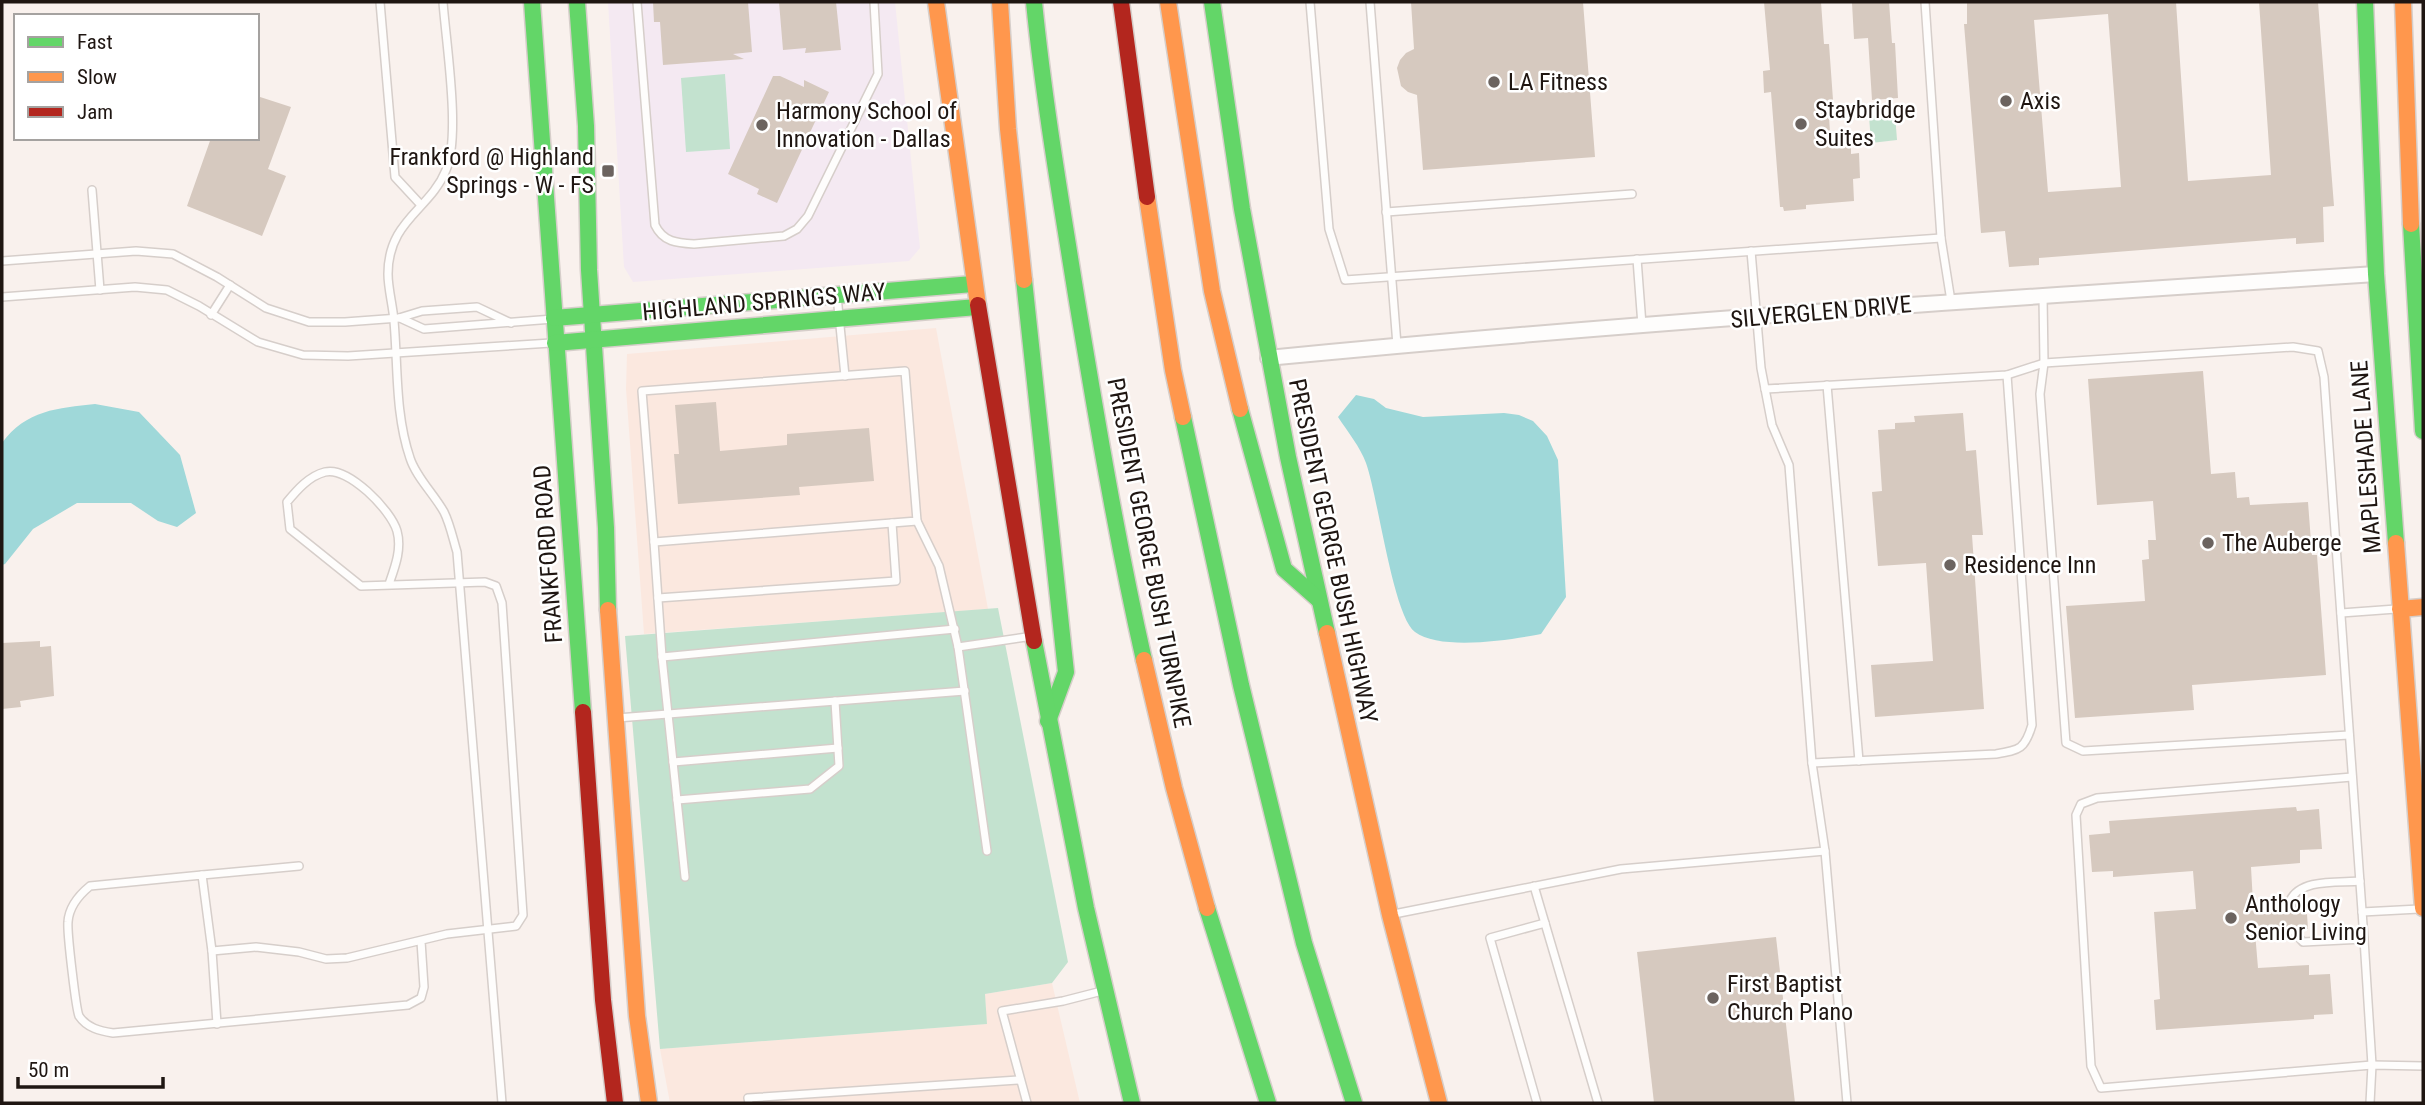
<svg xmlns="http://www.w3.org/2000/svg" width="2425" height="1105" viewBox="0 0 2425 1105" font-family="'Roboto Condensed',sans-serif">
	<rect width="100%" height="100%" fill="#f9f1ed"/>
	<g fill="#fbe8df">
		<path d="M936,328L988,609L644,634L626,389L627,354Z"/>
		<path d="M1052,983L1080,1103H670L660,1049L986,1024L985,994Z"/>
	</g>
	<path fill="#f4e9f2" d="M608,2H895L920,248L909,261L633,282L624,267Z"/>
	<g fill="#c3e2cf">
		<path d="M725,74L730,149L686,152L681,78Z"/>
		<path d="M1895,114L1897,140L1871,143L1869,116Z"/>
		<path d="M998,608L1068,962L1052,983L985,994L987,1024L660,1049L625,636Z"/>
	</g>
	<g fill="#9fd8d9">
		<path d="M1356,395L1374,399L1386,408L1423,417L1504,413L1519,415L1533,421L1547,436L1558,460L1566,597L1541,634C1511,640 1440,651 1415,632C1393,616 1378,496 1366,463C1360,447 1348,432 1338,417Z"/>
		<path d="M95,404L139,412L180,455L196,513L177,527L158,521L131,503H77L33,529L5,564L2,565V443C26,410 58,408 95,404Z"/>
	</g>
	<g fill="#d6c9bf" fill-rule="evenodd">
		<path d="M653,2H748L752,52L733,54L744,59L663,65L660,22H654Z"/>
		<path d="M779,2H836L841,50L805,53L806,48L783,50Z"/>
		<path d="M1411,2H1583L1595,157L1423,170L1417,95L1408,92L1401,86L1397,68L1400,60L1406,53L1414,49Z"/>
		<path d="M1764,2H1821L1824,44H1829L1833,100L1828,101L1831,148L1851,147V154L1859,153L1860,178L1853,179L1854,201L1806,205V209L1784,211L1783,207H1780L1771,92L1764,93L1763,71L1770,70Z"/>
		<path d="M1889,2L1892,43H1895L1898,98L1872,100L1868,38L1854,39L1852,3Z"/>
		<path d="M1967,2H2176L2188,181L2271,175L2259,2H2318L2334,206L2323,207L2324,242L2296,244V238L2039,258V265L2009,267L2005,231L1981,233L1964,24H1967ZM2108,14L2121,187L2048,192L2034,20Z"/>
		<path d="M773,76H780L804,87V80L829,92L777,203L757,194L759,189L728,174Z"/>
		<path d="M257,96L291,107L268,169L286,176L262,236L187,206L211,138H257Z"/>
		<path d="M2203,371L2211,474L2235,472L2237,498L2249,497L2250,505L2308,502L2312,555H2317L2326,675L2192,685L2194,710L2075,718L2066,606L2145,601L2142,560L2149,559L2148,540H2156L2153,501L2097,505L2088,379Z"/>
		<path d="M716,402L720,451L787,445V434L869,428L874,481L799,487L800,495L678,504L674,454H679L675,405Z"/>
		<path d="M1963,413L1966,451L1976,450L1983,535H1972L1984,709L1875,717L1871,665L1933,661L1926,563L1878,566L1872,492L1882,491L1878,430L1895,429V423L1915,422L1914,416Z"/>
		<path d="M40,641V647L51,646L54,696L20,701L21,707L2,709V643Z"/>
		<path d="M2296,807L2297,811L2319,809L2322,849L2300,850V863L2251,867L2253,903L2284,901L2286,906L2290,907L2298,900L2306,899L2308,929H2300L2291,924L2286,930L2255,932L2258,968L2309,965V975L2330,974L2333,1014L2314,1015V1019L2156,1030L2154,1000L2160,999L2154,912L2196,909L2193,871L2113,877V871L2092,872L2089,835L2110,833L2109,821Z"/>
		<path d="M1776,937L1795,1103H1654L1637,952Z"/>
	</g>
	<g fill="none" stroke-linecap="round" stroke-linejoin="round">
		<defs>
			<g id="lane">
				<path d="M380,2L395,177L421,205"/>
				<path d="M443,2C446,43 461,136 446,170C430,210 388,220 388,274C388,289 393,306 394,321C398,366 395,414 410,458C416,477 434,494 444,512C450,524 453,539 457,552L502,1103"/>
				<path d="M637,2L655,225C663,242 677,243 694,244L784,236L797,229L808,216L878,74L874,2"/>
				<path d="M1310,2L1329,229L1345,280L1941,238"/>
				<path d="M1370,2L1397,345"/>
				<path d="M1925,2L1941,238L1951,301"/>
				<path d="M92,190L100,290"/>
				<path d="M1386,212L1632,194"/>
				<path d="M1751,251L1761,368L1772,425L1789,465L1812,763L1825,851L1847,1103"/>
				<path d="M1637,259L1642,325"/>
				<path d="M2,261L136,251L173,254L217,277L266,308L309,322H345L399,318L422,311L477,307L511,323"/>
				<path d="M837,296L845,376"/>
				<path d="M2043,296L2044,363L2040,394L2066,743L2083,751L2349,735"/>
				<path d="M2,297L135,287L167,290L199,306L258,342L303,355L348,356L551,343"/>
				<path d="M211,315L230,285"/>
				<path d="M400,318L424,329L553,319"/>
				<path d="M905,371L917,521L654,542L642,391Z"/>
				<path d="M1827,385L1859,761"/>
				<path d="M1765,389L2007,375L2044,363L2293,347L2318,351L2324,377L2364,939L2372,1065L2370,1103"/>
				<path d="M917,521L939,566L958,647"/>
				<path d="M654,542L662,657L677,800L810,789L839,766L835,701"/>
				<path d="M389,584C395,567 402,549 397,531C391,510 348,466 325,472C309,476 297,490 287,502L290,529L361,586L485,582L496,586L502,603L523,915L516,926L447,934L347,958L326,959L299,952L256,947L212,951L202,875L90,886C79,895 69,906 68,922C67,933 76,1009 79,1016C87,1028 100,1031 113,1033L408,1005L421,998L424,987L421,941"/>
				<path d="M658,598L896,581L892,523"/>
				<path d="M2341,613L2396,609"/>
				<path d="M662,657L955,629"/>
				<path d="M617,718L965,691"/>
				<path d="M673,762L838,748"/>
				<path d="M1812,763L1996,754C2020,750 2025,749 2032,725L2007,375"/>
				<path d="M2352,777L2097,798L2081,804L2076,815L2091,1066L2101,1088L2372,1065L2423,1066"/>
				<path d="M677,800L685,877"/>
				<path d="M987,851L958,647L1033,636"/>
				<path d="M202,875L299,866"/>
				<path d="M1534,886L1598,1103"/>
				<path d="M2290,901C2300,878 2339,883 2360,881"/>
				<path d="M2362,912L2419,909"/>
				<path d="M1394,914L1621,869L1825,851"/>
				<path d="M2292,930L2303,942L2364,939"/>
				<path d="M212,951L217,1024"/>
				<path d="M749,1103L748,1098L1019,1080"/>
				<path d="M1027,1103L1002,1011L1063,1001L1102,991"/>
				<path d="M1537,1103L1490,938L1545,923"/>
			</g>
			<path id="street" d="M1268,358C1636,322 2006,298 2376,274"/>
			<g id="fast">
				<path d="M532,2L583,712"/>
				<path d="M577,2L586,126L589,270L606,528L608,610"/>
				<path d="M1034,2C1044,102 1061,201 1077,301C1097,421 1117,541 1144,660"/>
				<path d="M1212,2L1242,209L1288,457L1327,633"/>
				<path d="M2365,2L2376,274L2396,543"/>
				<path d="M2411,224L2423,431"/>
				<path d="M1024,280L1066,672L1048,721"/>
				<path d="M554,318L973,284"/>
				<path d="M555,343L977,307"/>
				<path d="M1240,409L1284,569L1319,600"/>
				<path d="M1183,417L1241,685L1304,943L1354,1103"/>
				<path d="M1034,641L1086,908L1132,1103"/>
				<path d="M1207,908L1268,1103"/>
			</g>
			<g id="slow">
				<path d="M936,2L978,305"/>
				<path d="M1000,2L1008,129L1024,280"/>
				<path d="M1168,2L1212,291L1240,409"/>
				<path d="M2403,2L2411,224"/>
				<path d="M1147,197L1173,370L1183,417"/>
				<path d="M2396,543L2423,908"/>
				<path d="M2400,609L2423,607"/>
				<path d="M608,610L637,1016L649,1103"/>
				<path d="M1327,633L1390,915L1439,1103"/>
				<path d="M1144,660L1174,788L1207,908"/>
			</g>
			<g id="jam">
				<path d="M1121,2L1147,197"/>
				<path d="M978,305L1034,641"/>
				<path d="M583,712L603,1000L615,1103"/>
			</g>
		</defs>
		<use href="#lane" stroke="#d6ceca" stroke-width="10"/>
		<use href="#street" stroke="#d6ceca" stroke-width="18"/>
		<use href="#fast" stroke="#d6ceca" stroke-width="19"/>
		<use href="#slow" stroke="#d6ceca" stroke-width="19"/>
		<use href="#jam" stroke="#d6ceca" stroke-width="19"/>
		<use href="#lane" stroke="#fefdfc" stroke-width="7"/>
		<use href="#street" stroke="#fefdfc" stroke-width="14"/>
		<use href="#fast" stroke="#63d668" stroke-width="16"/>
		<use href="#slow" stroke="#ff974d" stroke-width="16"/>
		<use href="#jam" stroke="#b3261e" stroke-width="16"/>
	</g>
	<g fill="#6b635f" stroke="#fff" stroke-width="2.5">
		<circle cx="1494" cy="82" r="7"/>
		<circle cx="2006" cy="101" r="7"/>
		<circle cx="1801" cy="124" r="7"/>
		<circle cx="762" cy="125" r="7"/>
		<rect x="601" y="164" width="14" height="14" rx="3.5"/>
		<circle cx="2208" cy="543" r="7"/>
		<circle cx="1950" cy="565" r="7"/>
		<circle cx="2231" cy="918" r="7"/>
		<circle cx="1713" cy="998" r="7"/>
	</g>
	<g text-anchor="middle" stroke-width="5" stroke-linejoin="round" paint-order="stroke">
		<g font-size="24" fill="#1f1612" stroke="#fff" text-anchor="start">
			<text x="1508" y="90">LA Fitness</text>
			<text x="2020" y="109">Axis</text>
			<text x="1815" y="118">Staybridge<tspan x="1815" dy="28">Suites</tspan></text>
			<text x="776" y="119">Harmony School of<tspan x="776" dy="28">Innovation - Dallas</tspan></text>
			<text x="594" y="165" text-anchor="end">Frankford @ Highland<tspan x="594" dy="28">Springs - W - FS</tspan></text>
			<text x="2222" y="551">The Auberge</text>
			<text x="1964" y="573">Residence Inn</text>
			<text x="2245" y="912">Anthology<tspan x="2245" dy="28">Senior Living</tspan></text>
			<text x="1727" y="992">First Baptist<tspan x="1727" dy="28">Church Plano</tspan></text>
		</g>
		<g font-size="24" fill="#1f1612" stroke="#fff">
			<text transform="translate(764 302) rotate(-5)" y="8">HIGHLAND SPRINGS WAY</text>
			<text transform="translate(1821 312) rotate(-5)" y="8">SILVERGLEN DRIVE</text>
			<text transform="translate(2366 457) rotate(-94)" y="8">MAPLESHADE LANE</text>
			<text transform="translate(1333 551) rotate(78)" y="8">PRESIDENT GEORGE BUSH HIGHWAY</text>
			<text transform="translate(1149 553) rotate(79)" y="8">PRESIDENT GEORGE BUSH TURNPIKE</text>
			<text transform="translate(548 554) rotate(-94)" y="8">FRANKFORD ROAD</text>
		</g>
	</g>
	<rect width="2425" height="1105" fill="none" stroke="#1f1612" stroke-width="7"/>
	<rect x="14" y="14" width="245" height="126" fill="#ffffff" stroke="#a5a2a0" stroke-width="2"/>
	<rect x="28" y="37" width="35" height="10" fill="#63d668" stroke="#a5a2a0" stroke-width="2"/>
	<text x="77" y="49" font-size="21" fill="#1f1612">Fast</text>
	<rect x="28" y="72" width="35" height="10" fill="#ff974d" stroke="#a5a2a0" stroke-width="2"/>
	<text x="77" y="84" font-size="21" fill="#1f1612">Slow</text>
	<rect x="28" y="107" width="35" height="10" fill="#b3261e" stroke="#a5a2a0" stroke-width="2"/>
	<text x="77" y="119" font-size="21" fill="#1f1612">Jam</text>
	<path d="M18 1077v10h145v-10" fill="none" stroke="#1f1612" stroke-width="3.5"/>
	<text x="28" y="1077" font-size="21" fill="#1f1612" stroke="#ffffff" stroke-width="5" paint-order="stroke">50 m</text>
</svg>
